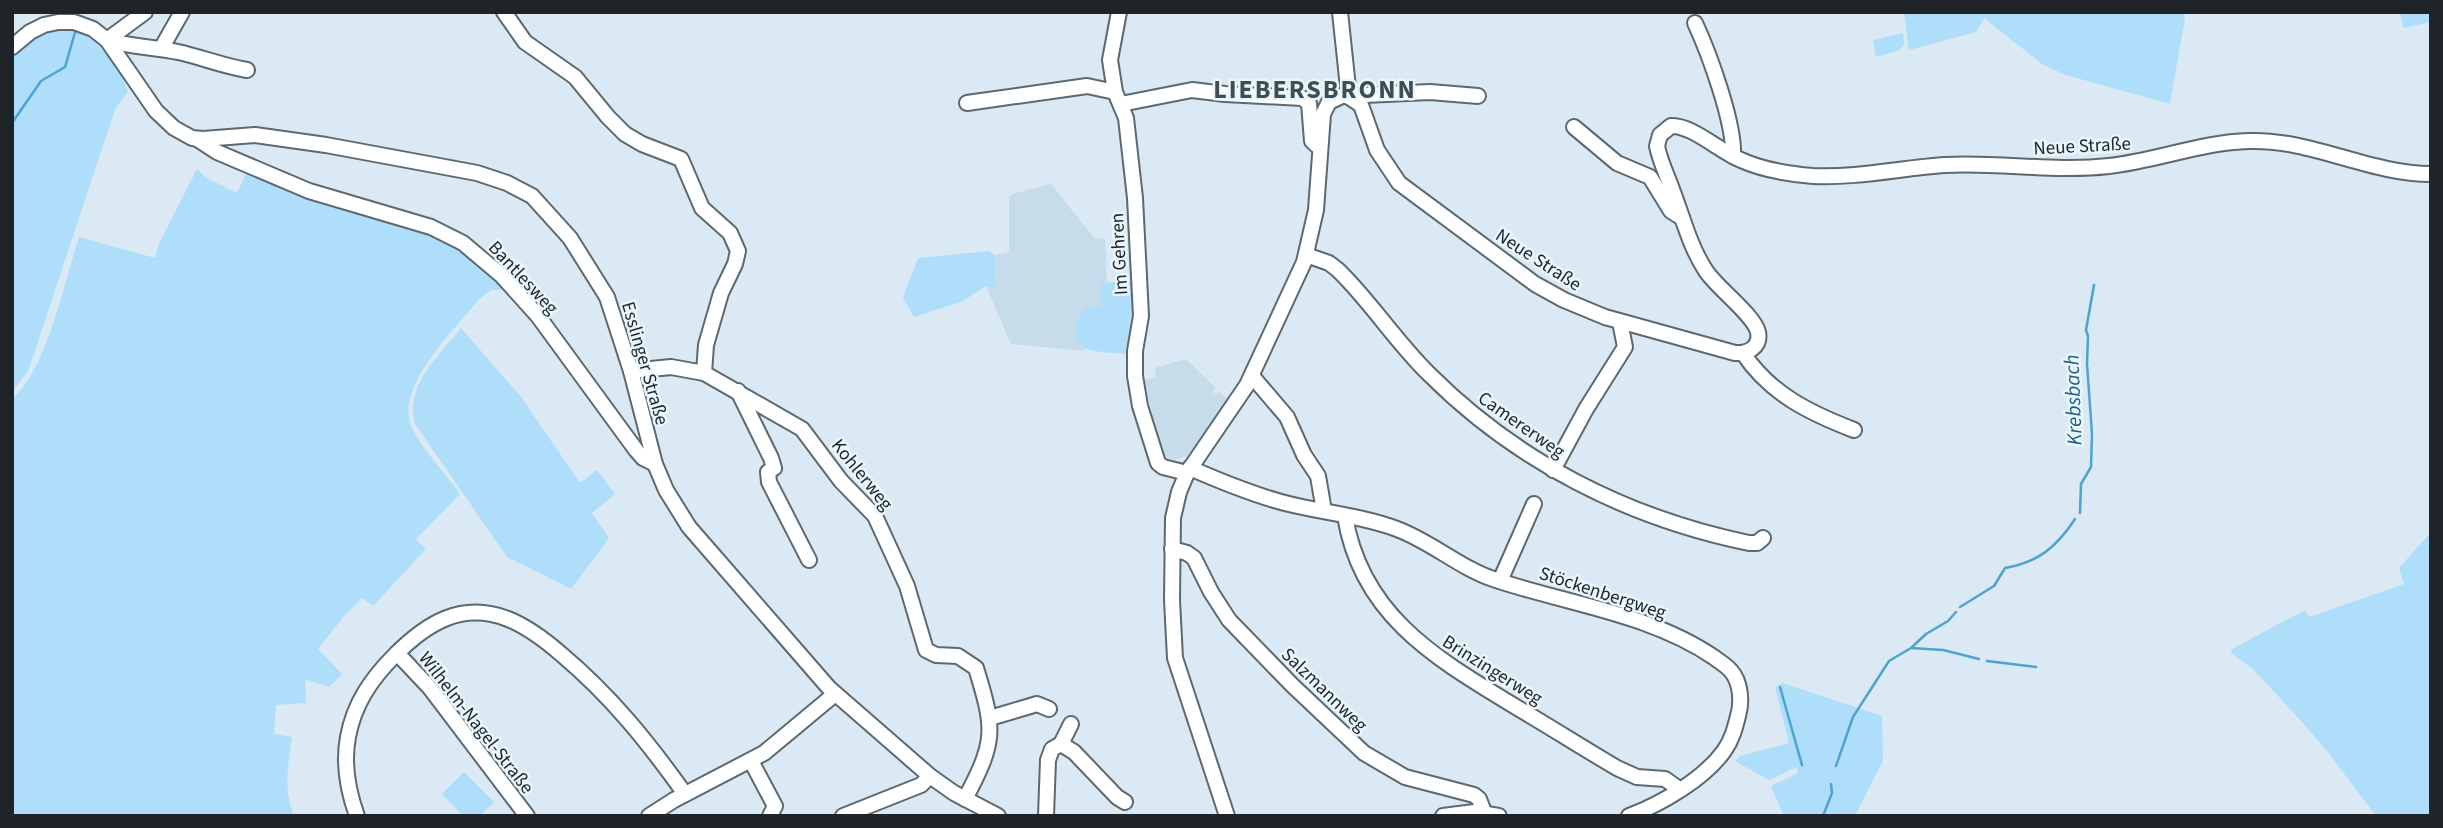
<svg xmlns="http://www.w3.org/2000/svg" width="2443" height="828" viewBox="0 0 2443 828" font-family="'Source Sans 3',sans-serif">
	<rect width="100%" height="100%" fill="#dae9f3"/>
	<g fill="#c6dcea">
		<path d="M1051,184L1094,238L1105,239L1107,282L1101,283L1102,307L1076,329V337L1086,351L1011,344L986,286H996L995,255L1009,252V197L1012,194Z"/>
		<path d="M1186,359L1215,387L1213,392L1216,394L1219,392L1229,400L1187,456L1174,460L1167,458L1162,452L1144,380L1156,378L1155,368Z"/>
	</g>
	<g fill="#afdefa">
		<path d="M1904,12H2176L2183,14L2185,18L2170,104L2066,75L2042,64L1984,18L1976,32L1909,50Z"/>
		<path d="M2400,12H2431V22L2403,28Z"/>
		<path d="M53,30C58,30 65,29 70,30C97,34 120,68 128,91L116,108L104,142L34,354L28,371L12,392V56L37,36Z"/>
		<path d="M1903,33L1904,44L1900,50L1876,57L1873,40Z"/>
		<path d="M197,169L205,177L237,193L248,170L449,237L507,290H491L479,299C456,329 393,387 412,428C423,450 445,473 460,494L416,539L426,549L373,606L362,598L345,615L318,649L342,674L329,687L305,679L306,703L276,705L274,734L292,737C288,766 283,788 294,816H12V399C47,370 65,279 79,237L155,258L158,246Z"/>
		<path d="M989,251L995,255L996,287L986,286L963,301L914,317L903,298L918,258Z"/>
		<path d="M1134,281L1133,321L1128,354C1095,351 1058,355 1085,308L1101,307V283Z"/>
		<path d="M461,328L521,397L580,483L597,470L615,494L592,513L609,538L571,589L507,557L415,424C403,388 440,354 461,328Z"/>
		<path d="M2431,532V816H2376L2327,751L2303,723L2253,669L2231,653L2232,649L2305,610L2309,617L2404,584L2399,568Z"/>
		<path d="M1783,683L1882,716L1883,761L1855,816H1781L1783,814L1771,786L1798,773L1797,767L1769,780L1735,761L1740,756L1789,743L1775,687Z"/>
		<path d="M464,772L494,802L480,816H463L442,794Z"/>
	</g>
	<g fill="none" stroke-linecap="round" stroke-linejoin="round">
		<g stroke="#4ea3d0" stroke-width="2.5">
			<path d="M12,123L41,81L65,67L76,29"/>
			<path d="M2080,513L2081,484L2091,467L2092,434L2087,364L2088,336L2086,330L2094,285"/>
			<path d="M1960,607L1994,586L2005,568C2038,562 2056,548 2075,519"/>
			<path d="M1911,648L1943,650L1979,659"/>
			<path d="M1987,661L2036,667"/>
			<path d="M1780,687L1802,765"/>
			<path d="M1836,766L1853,717L1889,661L1911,648L1926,634L1948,621L1956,612"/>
			<path d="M1823,816L1832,793L1831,784"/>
		</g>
		<defs>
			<g id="minor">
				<path d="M504,12L525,42L575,77L608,117L625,134L642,144L681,159L702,208L730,233L738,251L735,264L721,293L706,345L704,373"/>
				<path d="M1119,12L1110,60L1115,92L1126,118L1135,198L1141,316L1135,351V376L1140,406L1158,463L1163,467L1187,473"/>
				<path d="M1340,12L1349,97"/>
				<path d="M1695,23C1709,53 1735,124 1733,156"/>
				<path d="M107,40C131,47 154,47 178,52C201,57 223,66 247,70"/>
				<path d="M107,40L145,12"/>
				<path d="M12,47L30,32L44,25L58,22H74L93,29L107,40L156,111L174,128L192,138L203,139L255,135L326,145L477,173L507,183L532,196L570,238L607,297L631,371L655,464L666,490L689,527L829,688L930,776L954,793L998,816"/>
				<path d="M161,49L182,12"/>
				<path d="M1349,97L1361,105L1377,150L1399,183L1535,284L1564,300L1605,317L1735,353C1748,354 1761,347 1758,332C1754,315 1717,288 1706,271C1690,247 1683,218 1673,192C1668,177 1660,162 1657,146L1660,135L1671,126C1690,124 1721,152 1741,160C1763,170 1788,174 1813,176C1857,178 1901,168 1945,165C1999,162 2054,172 2109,166C2156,161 2202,142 2249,141C2312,139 2369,174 2431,174"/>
				<path d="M967,103L1087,86L1115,92"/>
				<path d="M1121,104L1192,90L1225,94L1302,98L1309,103L1312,141L1316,145"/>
				<path d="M1574,127L1617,163L1650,177L1671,211L1682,218"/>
				<path d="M197,139L217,152L309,191L431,227L463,243L502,276L538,316L636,450L643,458L655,464"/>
				<path d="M1306,255L1329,263L1338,270C1371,302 1396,342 1429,374C1517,462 1628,518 1749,543H1757L1763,538"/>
				<path d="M1743,353C1770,394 1810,413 1854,430"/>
				<path d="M631,371L671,367L704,373L802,429L841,481L875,516L907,586L926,650L936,655L958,656L976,668C995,730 996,741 965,799"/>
				<path d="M1252,376L1287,417L1304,455L1318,476L1324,511"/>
				<path d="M738,391L771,458L774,468L768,472L769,482L809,560"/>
				<path d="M1190,468C1222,482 1256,496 1289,504C1326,513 1362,516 1397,529C1432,542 1461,569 1496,580C1568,604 1651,614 1715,658C1720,662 1727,666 1731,671C1741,682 1742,703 1738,716C1735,728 1732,740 1724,751C1704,779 1661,804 1629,816"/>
				<path d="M1553,470L1586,409L1625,347L1620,322"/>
				<path d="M1345,516C1361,616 1437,659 1516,707C1550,727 1583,748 1617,768L1637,777L1665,779L1679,789"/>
				<path d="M1172,549L1187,553L1194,558L1211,592L1229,620L1292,685L1364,753L1405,777L1474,795L1479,799L1484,812"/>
				<path d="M1500,581L1534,504"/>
				<path d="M397,653L430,688L527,816"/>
				<path d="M990,718L1037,704L1049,709"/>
				<path d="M1061,744L1071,724"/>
				<path d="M751,761L775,806L770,816"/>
				<path d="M357,816C348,791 343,763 348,737C354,704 371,679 395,655C427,623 462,601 508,619C528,627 546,641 561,654C610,695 648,742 685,794"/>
				<path d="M649,816L674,800L764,753L835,694"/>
				<path d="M843,816L921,785L930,776"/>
				<path d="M1046,816L1048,760L1052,749L1061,744L1074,752L1117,797L1125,802"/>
				<path d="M1227,816L1175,658L1172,600L1173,518L1179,492L1187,473L1247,385L1304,262L1316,210L1323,114L1329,102L1342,96L1430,92L1478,96"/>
				<path d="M1443,816L1474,812L1499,816"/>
			</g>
		</defs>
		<use href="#minor" stroke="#5c6971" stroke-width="18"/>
		<use href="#minor" stroke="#fff" stroke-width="14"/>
	</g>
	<g text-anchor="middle" stroke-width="5" stroke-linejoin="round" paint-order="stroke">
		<g font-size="19" fill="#1f2428" stroke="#eaf6fe">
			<text transform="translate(2082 145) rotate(-3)" y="7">Neue Straße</text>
			<text transform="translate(1118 254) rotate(-93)" y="7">Im Gehren</text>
			<text transform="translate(1539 259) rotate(33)" y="7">Neue Straße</text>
			<text transform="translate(524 277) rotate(47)" y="7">Bantlesweg</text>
			<text transform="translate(646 363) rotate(74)" y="7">Esslinger Straße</text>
			<text transform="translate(1522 424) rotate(35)" y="7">Camererweg</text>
			<text transform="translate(863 474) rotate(51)" y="7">Kohlerweg</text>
			<text transform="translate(1603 592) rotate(18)" y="7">Stöckenbergweg</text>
			<text transform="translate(1493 669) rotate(32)" y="7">Brinzingerweg</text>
			<text transform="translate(1325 689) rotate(44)" y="7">Salzmannweg</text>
			<text transform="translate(477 722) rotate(52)" y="7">Wilhelm-Nagel-Straße</text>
		</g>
		<g font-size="21" font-style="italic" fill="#1e5d7d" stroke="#eaf6fe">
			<text transform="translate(2073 400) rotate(-92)" y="7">Krebsbach</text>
		</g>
		<g font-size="26" font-weight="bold" letter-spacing="2" fill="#404d55" stroke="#eaf6fe">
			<text x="1315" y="98">LIEBERSBRONN</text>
		</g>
	</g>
	<rect width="2443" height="828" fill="none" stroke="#1f2428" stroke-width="28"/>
</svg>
